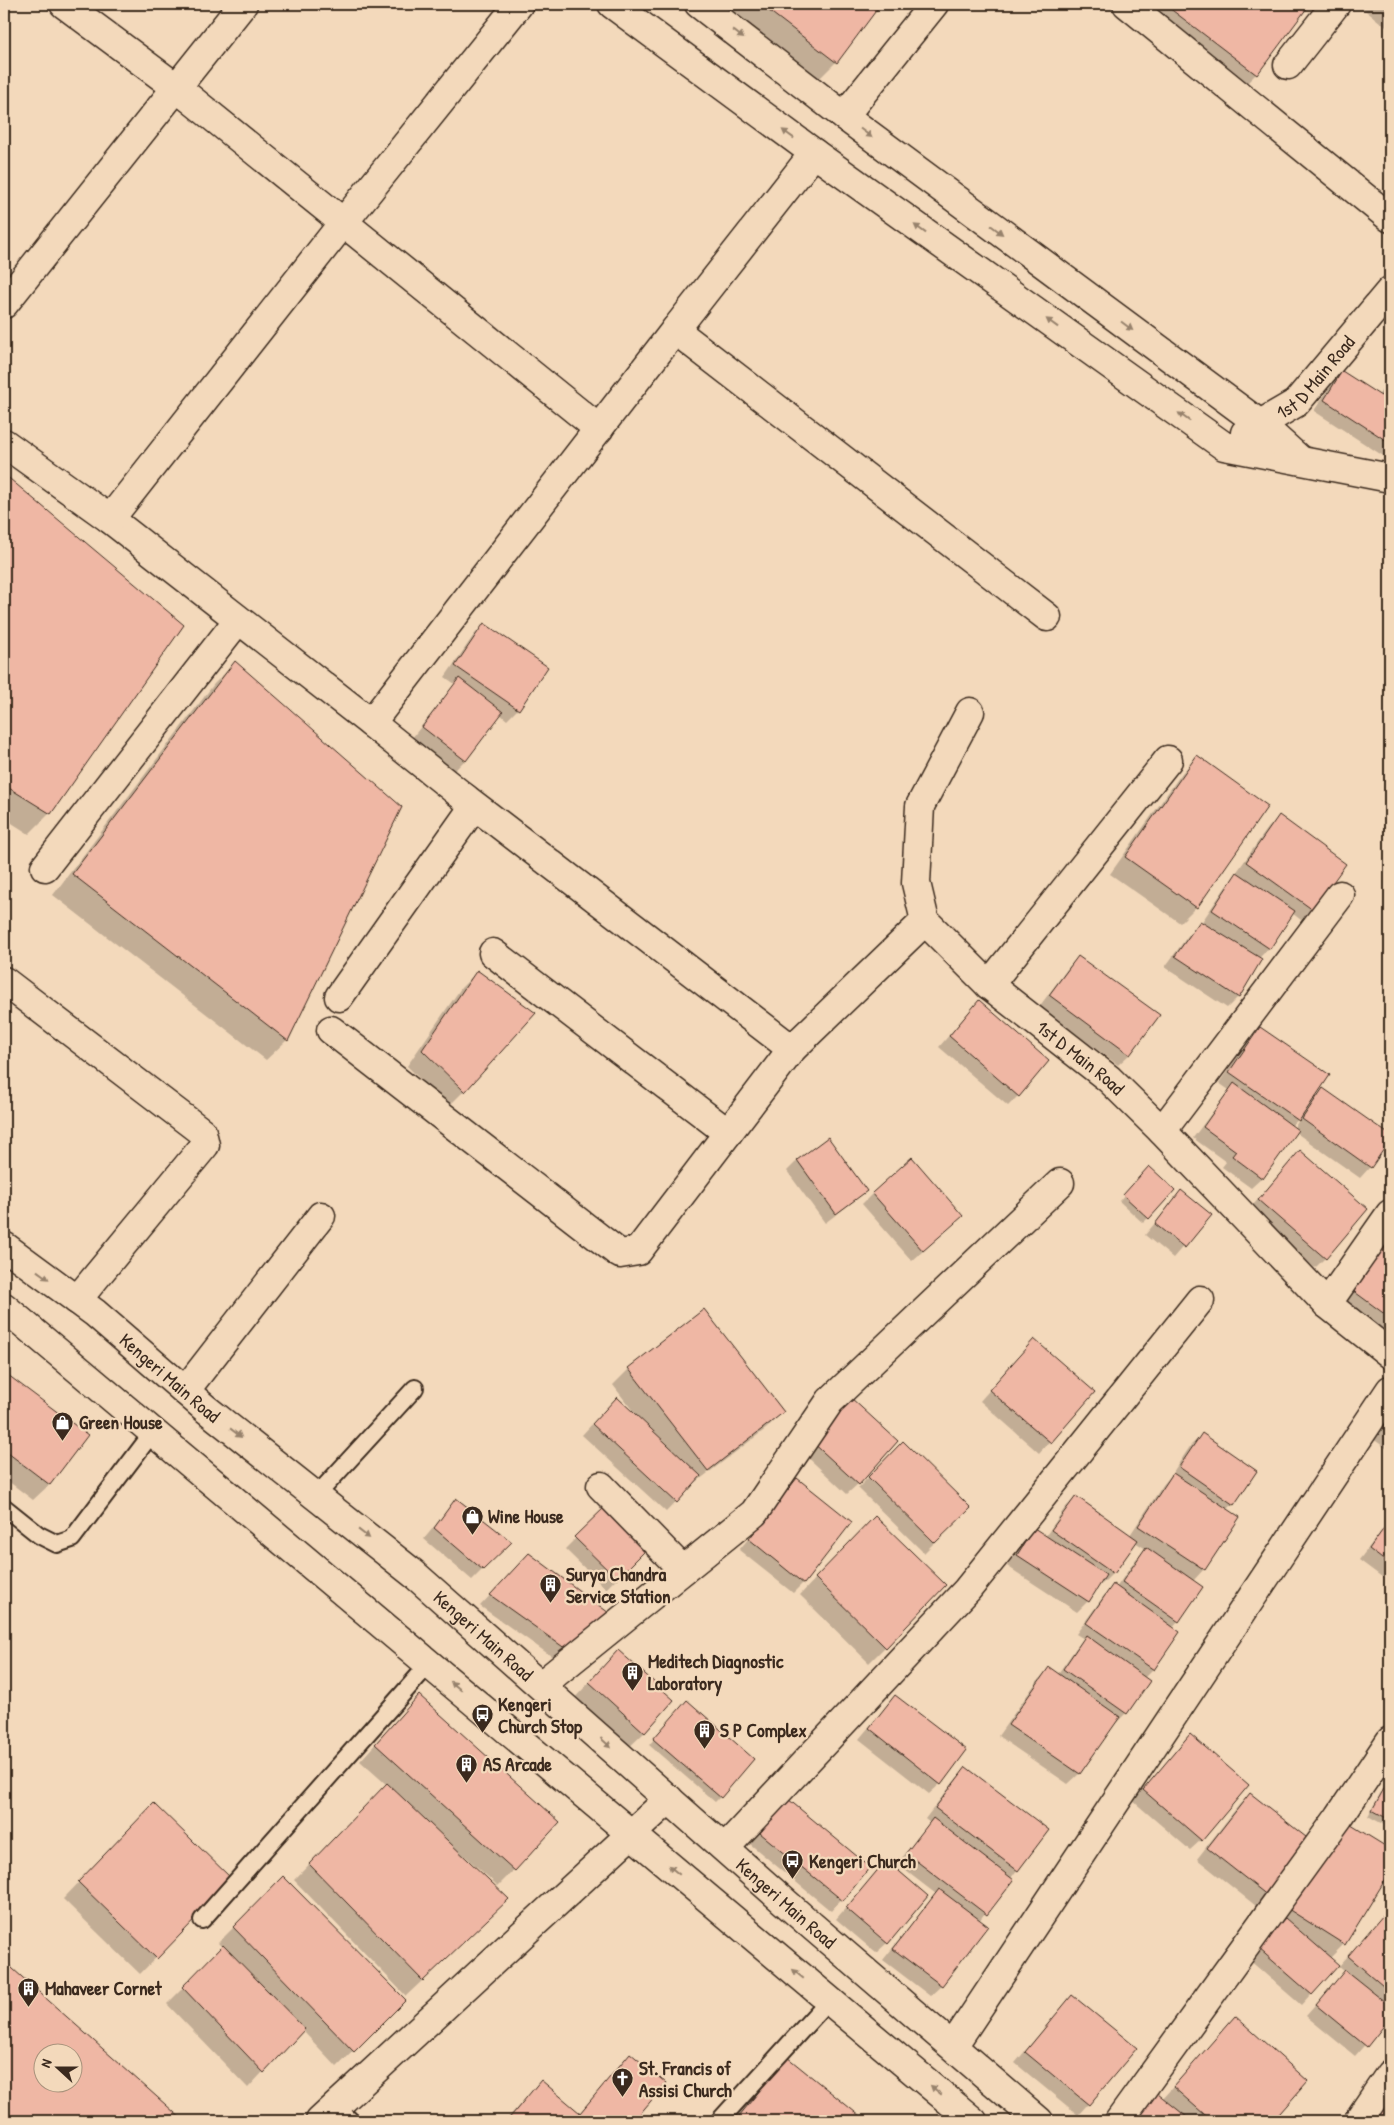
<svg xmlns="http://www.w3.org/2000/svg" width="1394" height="2125" viewBox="0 0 1394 2125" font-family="'Patrick Hand',sans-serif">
	<rect width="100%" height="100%" fill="#f3d9bb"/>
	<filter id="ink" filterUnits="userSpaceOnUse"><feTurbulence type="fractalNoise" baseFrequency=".02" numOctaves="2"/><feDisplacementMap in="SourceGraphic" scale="10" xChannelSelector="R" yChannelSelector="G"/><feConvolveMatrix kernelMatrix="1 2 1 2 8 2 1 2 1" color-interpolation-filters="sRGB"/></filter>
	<g filter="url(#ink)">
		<g fill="#0003" fill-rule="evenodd">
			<path d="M712,4H880L836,62L815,83Z"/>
			<path d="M1127,4H1309L1256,74L1240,90Z"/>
			<path d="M1357,4H1390V30Z"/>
			<path d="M1342,372L1378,396L1390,378V456L1388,459L1314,411L1332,383Z"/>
			<path d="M4,476L183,626L50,813L29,834L4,818Z"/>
			<path d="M484,624L518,709L507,720L500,714L465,760L454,771L412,738L455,684L445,677L474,635Z"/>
			<path d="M235,663L287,1040L266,1060L53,895L214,684Z"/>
			<path d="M1198,757L1196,907L1180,923L1110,874L1182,773Z"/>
			<path d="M1279,817L1344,864L1312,909L1301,920L1292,913L1269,948L1259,958L1261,959L1238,997L1227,1008L1165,967L1190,933L1201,923L1227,885L1237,874L1236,873L1268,828Z"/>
			<path d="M1078,957L1158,1016L1129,1055L1118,1065L1039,1007L1068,968Z"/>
			<path d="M477,972L464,1091L448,1107L407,1066L461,988Z"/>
			<path d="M969,1012L1018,1096L1008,1106L939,1047Z"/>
			<path d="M1260,1028L1312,1099L1324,1090L1390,1137L1370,1167L1360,1178L1295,1132L1262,1178L1251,1188L1222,1167L1226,1162L1193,1138L1229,1090L1219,1083L1249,1039ZM1298,1120H1299L1294,1128L1291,1126Z"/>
			<path d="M828,1139L865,1190L854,1201L825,1223L787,1171L797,1161Z"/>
			<path d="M1290,1162L1325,1258L1315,1268L1248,1211Z"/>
			<path d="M1144,1173L1148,1218L1143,1223L1119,1201Z"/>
			<path d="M1181,1192L1210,1215L1173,1258L1145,1235Z"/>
			<path d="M873,1193L951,1226L912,1261L862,1204Z"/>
			<path d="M1390,1232V1324L1383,1331L1338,1298Z"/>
			<path d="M1024,1351L1093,1392L1039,1453L980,1401Z"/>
			<path d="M629,1369L782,1412L767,1428L691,1486L666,1512L582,1435L606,1409L636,1415L613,1385Z"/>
			<path d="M4,1373L86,1435L49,1485L33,1500L4,1478Z"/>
			<path d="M1390,1398V1451L1366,1434Z"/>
			<path d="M840,1409L858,1484L847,1494L801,1451Z"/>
			<path d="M1202,1435L1233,1504L1227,1510L1204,1569L1193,1581L1178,1621L1172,1628L1178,1632L1153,1669L1144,1678L1149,1681L1126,1713L1115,1724L1114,1723L1079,1774L1068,1784L998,1736L1038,1680L1049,1669L1057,1675L1076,1648L1084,1639L1076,1634L1103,1597L1113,1586L1116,1588L1136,1559L1146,1549L1135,1542L1113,1573L1102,1584L1100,1582L1088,1601L1077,1612L1007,1566L1023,1541L1034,1530L1045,1537L1065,1508L1076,1497L1130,1535L1163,1485L1169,1478L1191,1445Z"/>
			<path d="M903,1442L969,1508L924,1553L858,1488Z"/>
			<path d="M797,1480L803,1583L793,1593L739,1550Z"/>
			<path d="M456,1500L510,1542L472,1580L424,1539Z"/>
			<path d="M609,1505L649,1545L606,1589L565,1549Z"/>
			<path d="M1390,1520V1583L1359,1560Z"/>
			<path d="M859,1533L885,1647L869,1663L800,1595Z"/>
			<path d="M518,1566L597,1623L554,1658L480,1606Z"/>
			<path d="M618,1652L645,1732L624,1752L569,1704Z"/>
			<path d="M419,1696L514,1870L498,1886L465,1856L464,1858L492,1915L406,1996L294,1880L387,1785L360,1761Z"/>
			<path d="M895,1696L940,1784L929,1794L859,1739Z"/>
			<path d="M682,1707L720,1797L715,1802L649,1745Z"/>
			<path d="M1180,1747L1201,1840L1190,1850L1133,1801Z"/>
			<path d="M966,1768L1017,1870L979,1921L986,1927L941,1986L930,1996L883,1960L936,1894L897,1864L930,1823L925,1819L956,1779Z"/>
			<path d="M1389,1782L1390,1783V1828L1368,1816L1384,1787Z"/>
			<path d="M1250,1794L1267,1895L1256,1906L1197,1859L1239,1805Z"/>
			<path d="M777,1811L869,1867L831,1911L750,1844Z"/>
			<path d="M138,1821L232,1880L140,1974L63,1899Z"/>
			<path d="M1344,1822L1390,1851V1870L1344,1944L1330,1958L1339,1966L1390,1909V2016L1355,2056L1306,2016L1345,1972L1337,1965L1301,2005L1248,1959L1277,1928L1273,1925Z"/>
			<path d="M886,1862L887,1943L876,1953L836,1919Z"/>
			<path d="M283,1878L405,2000L337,2067L302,2030L248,2088L167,2004L223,1948L218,1943Z"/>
			<path d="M4,1962L182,2121H4ZM42,2052H72V2082H42Z"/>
			<path d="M1072,1996L1088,2104L1078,2115L1015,2063Z"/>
			<path d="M1235,2018L1306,2081L1271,2121H1133L1157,2095L1162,2099Z"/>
			<path d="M630,2055L664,2083L633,2121H505L541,2082L579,2114Z"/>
			<path d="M787,2059L864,2121H732L767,2079Z"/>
		</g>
		<g fill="#efb7a4" stroke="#3b2a1e" fill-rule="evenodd">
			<path d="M760,4H881L837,63Z"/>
			<path d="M1164,4H1310L1257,75Z"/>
			<path d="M1342,371L1381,396L1390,382V443L1324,400Z"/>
			<path d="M4,474L184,625L51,814L4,785Z"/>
			<path d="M484,623L548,667L519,710L455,666Z"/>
			<path d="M235,661L402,807L288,1041L72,874Z"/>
			<path d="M459,678L503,712L466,761L422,727Z"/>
			<path d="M1197,755L1268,806L1197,908L1125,857Z"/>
			<path d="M1279,815L1346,864L1313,910L1246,862Z"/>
			<path d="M1237,872L1295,911L1270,949L1212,910Z"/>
			<path d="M1200,921L1262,959L1239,998L1175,956Z"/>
			<path d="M1078,956L1160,1015L1130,1055L1049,995Z"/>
			<path d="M477,970L536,1013L465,1092L422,1050Z"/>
			<path d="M979,1000L1049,1061L1019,1097L949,1036Z"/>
			<path d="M1260,1027L1330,1075L1299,1121L1229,1072Z"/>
			<path d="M1234,1083L1298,1130L1263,1179L1232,1156L1236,1151L1203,1127Z"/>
			<path d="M1323,1088L1390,1135V1140L1371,1168L1302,1119Z"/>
			<path d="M828,1137L867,1191L836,1214L797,1160Z"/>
			<path d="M1300,1150L1368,1209L1326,1259L1258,1200Z"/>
			<path d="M912,1157L963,1216L923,1251L872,1193Z"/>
			<path d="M1149,1166L1175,1190L1149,1219L1123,1195Z"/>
			<path d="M1181,1190L1212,1215L1185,1248L1155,1224Z"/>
			<path d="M1390,1230V1318L1348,1287Z"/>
			<path d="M704,1309L784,1412L708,1471L628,1368Z"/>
			<path d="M1034,1339L1095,1392L1051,1443L989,1390Z"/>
			<path d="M4,1372L88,1435L50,1485L4,1450Z"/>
			<path d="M617,1397L701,1476L677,1503L592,1424Z"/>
			<path d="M850,1397L898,1441L859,1485L810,1440Z"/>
			<path d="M1390,1402V1434L1376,1423Z"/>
			<path d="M1202,1433L1257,1471L1234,1505L1179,1467Z"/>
			<path d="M903,1441L971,1508L935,1543L868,1477Z"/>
			<path d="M1173,1473L1240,1517L1205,1570L1138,1526Z"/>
			<path d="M797,1478L852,1522L804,1584L749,1539Z"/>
			<path d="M1076,1496L1138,1540L1114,1574L1051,1530Z"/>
			<path d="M456,1498L512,1542L483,1570L434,1528Z"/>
			<path d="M609,1503L651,1545L617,1579L574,1537Z"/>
			<path d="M875,1516L946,1585L886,1648L815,1578Z"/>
			<path d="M1390,1520V1565L1369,1549Z"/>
			<path d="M1034,1528L1106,1575L1089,1602L1017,1555Z"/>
			<path d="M1146,1547L1203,1587L1179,1622L1122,1582Z"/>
			<path d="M529,1553L609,1613L566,1649L490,1595Z"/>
			<path d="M1113,1584L1180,1632L1154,1670L1086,1623Z"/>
			<path d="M1086,1635L1150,1681L1127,1714L1063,1669Z"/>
			<path d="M618,1650L674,1700L645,1733L589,1682Z"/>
			<path d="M1049,1667L1120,1717L1080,1774L1008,1725Z"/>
			<path d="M419,1695L560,1822L515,1871L375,1744Z"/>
			<path d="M895,1695L967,1750L941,1785L869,1728Z"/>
			<path d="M687,1700L754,1759L721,1798L653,1739Z"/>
			<path d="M1190,1734L1249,1785L1202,1841L1143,1790Z"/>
			<path d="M966,1767L1049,1830L1018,1871L935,1808Z"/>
			<path d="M1389,1780L1390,1781V1820L1372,1810Z"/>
			<path d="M387,1783L509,1899L423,1981L309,1864Z"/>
			<path d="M1250,1793L1311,1841L1268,1896L1207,1848Z"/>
			<path d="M788,1799L870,1867L843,1901L760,1833Z"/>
			<path d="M154,1803L233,1880L157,1959L78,1882Z"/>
			<path d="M933,1818L1014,1880L987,1915L906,1853Z"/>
			<path d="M1343,1820L1390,1849V1872L1345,1945L1288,1909Z"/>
			<path d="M886,1860L928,1896L888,1944L846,1908Z"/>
			<path d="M283,1876L406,2000L354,2052L233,1927Z"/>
			<path d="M939,1889L988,1926L942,1986L893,1949Z"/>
			<path d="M1390,1907V1992L1348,1956Z"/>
			<path d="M1285,1918L1339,1965L1312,1995L1258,1948Z"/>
			<path d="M223,1945L305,2029L264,2073L182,1987Z"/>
			<path d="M4,1961L184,2121H4ZM42,2052H72V2082H42Z"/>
			<path d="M1345,1970L1390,2006V2018L1367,2047L1316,2005Z"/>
			<path d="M1072,1995L1137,2048L1089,2105L1025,2052Z"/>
			<path d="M1235,2016L1308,2081L1273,2121H1212L1173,2087Z"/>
			<path d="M630,2053L666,2083L634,2121H507L541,2080L580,2113Z"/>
			<path d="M787,2057L866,2121H735Z"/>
			<path d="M1157,2093L1192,2121H1135Z"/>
			<path d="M1390,2101V2121H1376L1375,2120Z"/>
		</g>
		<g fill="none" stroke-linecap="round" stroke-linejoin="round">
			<defs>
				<g id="service">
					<path d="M316,1496L415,1388"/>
					<path d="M4,1507L39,1535L57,1544L72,1539L153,1432"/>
					<path d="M202,1920L429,1664"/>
					<path d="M336,2107L351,2121"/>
					<path d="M719,2121L829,2000"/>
				</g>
				<g id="minor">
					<path d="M64,4L177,88L599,429"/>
					<path d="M612,4L814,153L1224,446L1390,478"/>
					<path d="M699,4L844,116L1260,424L1300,460"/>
					<path d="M1127,4L1390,218"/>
					<path d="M1288,65L1336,4"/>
					<path d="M844,116L934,4"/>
					<path d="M814,153L675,330L1047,617"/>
					<path d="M4,304L243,4"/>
					<path id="s1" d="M1245,433L1296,403L1390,291"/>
					<path d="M4,443L110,519L371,723L675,330"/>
					<path d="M110,519L343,223L519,4"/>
					<path id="s2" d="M970,712L920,806L916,883L925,921L989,985L1109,1079L1162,1131L1327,1304L1390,1354"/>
					<path d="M465,798L792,1049"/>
					<path d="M45,867L238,620"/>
					<path d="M493,953L728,1133"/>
					<path d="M4,981L202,1132L205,1145L77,1300"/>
					<path d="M989,985L1168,760"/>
					<path d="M339,997L470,812V805L465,798L371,723"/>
					<path d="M331,1030L620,1254L638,1251L792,1049L925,921"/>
					<path d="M1162,1131L1340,895"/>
					<path d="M1327,1304L1390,1214"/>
					<path d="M185,1391L321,1216"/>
					<path d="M601,1486L683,1570"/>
					<path d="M541,1685L754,1513L830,1401L1060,1183"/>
					<path d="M725,1848L967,1590L1200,1300"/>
					<path d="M953,2046L1390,1390"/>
					<path d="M320,2121L669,1799"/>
					<path d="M1119,2121L1339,1817L1390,1741"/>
					<path d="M1358,2121L1390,2074"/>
				</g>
				<g id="primary">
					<path id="s3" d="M4,1246L95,1313L206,1409L414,1574L804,1919L1039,2121"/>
					<path d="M4,1307L973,2121"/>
				</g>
			</defs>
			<use href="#service" stroke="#3b2a1e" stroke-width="20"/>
			<use href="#minor" stroke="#3b2a1e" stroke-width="31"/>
			<use href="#primary" stroke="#3b2a1e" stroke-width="31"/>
			<use href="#service" stroke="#f3d9bb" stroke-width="16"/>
			<use href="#minor" stroke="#f3d9bb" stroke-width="28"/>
			<use href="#primary" stroke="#f3d9bb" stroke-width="28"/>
		</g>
		<defs><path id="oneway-solid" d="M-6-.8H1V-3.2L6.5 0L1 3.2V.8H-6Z" transform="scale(1.25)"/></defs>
		<g fill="#97826c">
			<use href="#oneway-solid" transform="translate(738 34) rotate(38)"/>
			<use href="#oneway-solid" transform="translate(866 133) rotate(37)"/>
			<use href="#oneway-solid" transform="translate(788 134) rotate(-144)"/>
			<use href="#oneway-solid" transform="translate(920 229) rotate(-144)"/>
			<use href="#oneway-solid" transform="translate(997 230) rotate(37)"/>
			<use href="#oneway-solid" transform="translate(1052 323) rotate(-144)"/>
			<use href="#oneway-solid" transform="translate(1127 326) rotate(37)"/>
			<use href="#oneway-solid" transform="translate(1184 417) rotate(-144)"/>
			<use href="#oneway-solid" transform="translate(43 1275) rotate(36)"/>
			<use href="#oneway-solid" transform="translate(236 1433) rotate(38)"/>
			<use href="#oneway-solid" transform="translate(364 1534) rotate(38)"/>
			<use href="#oneway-solid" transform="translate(456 1686) rotate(-140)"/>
			<use href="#oneway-solid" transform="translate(606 1743) rotate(42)"/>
			<use href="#oneway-solid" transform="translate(674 1870) rotate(-140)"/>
			<use href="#oneway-solid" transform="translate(798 1974) rotate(-140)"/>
			<use href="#oneway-solid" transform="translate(936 2090) rotate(-140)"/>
		</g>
	</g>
	<defs>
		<symbol id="shop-pin" viewBox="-11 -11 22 30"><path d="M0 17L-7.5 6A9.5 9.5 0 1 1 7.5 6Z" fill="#3b2a1e" stroke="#f3d9bb"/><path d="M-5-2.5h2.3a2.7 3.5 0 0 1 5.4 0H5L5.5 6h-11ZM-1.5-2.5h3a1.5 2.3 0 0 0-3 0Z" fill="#fff"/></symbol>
		<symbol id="building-pin" viewBox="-11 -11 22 30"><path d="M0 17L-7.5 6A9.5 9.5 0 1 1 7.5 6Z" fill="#3b2a1e" stroke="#f3d9bb"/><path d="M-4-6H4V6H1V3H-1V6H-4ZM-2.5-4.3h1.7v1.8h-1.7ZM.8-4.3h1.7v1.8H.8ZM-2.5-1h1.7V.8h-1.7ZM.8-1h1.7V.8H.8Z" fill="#fff"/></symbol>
		<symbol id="bus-pin" viewBox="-11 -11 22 30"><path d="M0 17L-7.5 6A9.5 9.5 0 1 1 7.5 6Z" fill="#3b2a1e" stroke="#f3d9bb"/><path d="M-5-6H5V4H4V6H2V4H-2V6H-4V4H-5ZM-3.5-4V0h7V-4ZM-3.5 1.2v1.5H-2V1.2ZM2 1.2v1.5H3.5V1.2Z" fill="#fff"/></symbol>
		<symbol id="church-pin" viewBox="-11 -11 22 30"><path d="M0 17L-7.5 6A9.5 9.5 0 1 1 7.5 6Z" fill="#3b2a1e" stroke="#f3d9bb"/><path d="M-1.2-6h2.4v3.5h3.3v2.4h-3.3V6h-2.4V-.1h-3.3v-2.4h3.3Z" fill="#fff"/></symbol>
	</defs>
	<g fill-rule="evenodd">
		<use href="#shop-pin" x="50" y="1410" width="25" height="34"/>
		<use href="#shop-pin" x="460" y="1504" width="25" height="34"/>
		<use href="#building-pin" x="538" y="1572" width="25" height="34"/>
		<use href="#building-pin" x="620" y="1660" width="25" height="34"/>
		<use href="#bus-pin" x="470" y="1702" width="25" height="34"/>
		<use href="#building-pin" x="692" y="1718" width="25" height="34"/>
		<use href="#building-pin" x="454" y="1752" width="25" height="34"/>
		<use href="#bus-pin" x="780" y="1848" width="25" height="34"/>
		<use href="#building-pin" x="16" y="1976" width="25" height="34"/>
		<use href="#church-pin" x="610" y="2066" width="25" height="34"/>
	</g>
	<g text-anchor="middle" stroke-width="4.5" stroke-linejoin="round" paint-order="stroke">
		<g font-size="19" fill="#3b2a1e" stroke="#f3d9bb">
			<text dy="7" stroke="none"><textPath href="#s1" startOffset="91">1st D Main Road</textPath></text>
			<text dy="7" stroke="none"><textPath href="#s2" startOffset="430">1st D Main Road</textPath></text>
			<text dy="7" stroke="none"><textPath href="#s3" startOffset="212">Kengeri Main Road</textPath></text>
			<text dy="7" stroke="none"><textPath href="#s3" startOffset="618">Kengeri Main Road</textPath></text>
			<text dy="7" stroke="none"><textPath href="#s3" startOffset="1022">Kengeri Main Road</textPath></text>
		</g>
		<g font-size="19" font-weight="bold" fill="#3b2a1e" stroke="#f3d9bb" text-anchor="start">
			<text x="79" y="1429">Green House</text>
			<text x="488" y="1523">Wine House</text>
			<text x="566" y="1581">Surya Chandra<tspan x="566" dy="22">Service Station</tspan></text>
			<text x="648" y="1668">Meditech Diagnostic<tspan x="648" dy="22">Laboratory</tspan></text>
			<text x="498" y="1711">Kengeri<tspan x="498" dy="22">Church Stop</tspan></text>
			<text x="720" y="1737">S P Complex</text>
			<text x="483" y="1771">AS Arcade</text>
			<text x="809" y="1868">Kengeri Church</text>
			<text x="45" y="1995">Mahaveer Cornet</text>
			<text x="639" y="2075">St. Francis of<tspan x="639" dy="22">Assisi Church</tspan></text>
		</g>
	</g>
	<rect width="1394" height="2125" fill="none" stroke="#f3d9bb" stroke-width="20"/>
	<rect x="10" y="10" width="1374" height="2105" fill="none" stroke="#3b2a1e" stroke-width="2" filter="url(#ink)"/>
	<g transform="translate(58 2068) rotate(291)"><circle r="24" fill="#f3d9bb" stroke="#a9937c"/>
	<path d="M0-4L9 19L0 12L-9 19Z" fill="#3b2a1e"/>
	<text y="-8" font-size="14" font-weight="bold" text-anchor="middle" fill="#3b2a1e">N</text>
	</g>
</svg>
